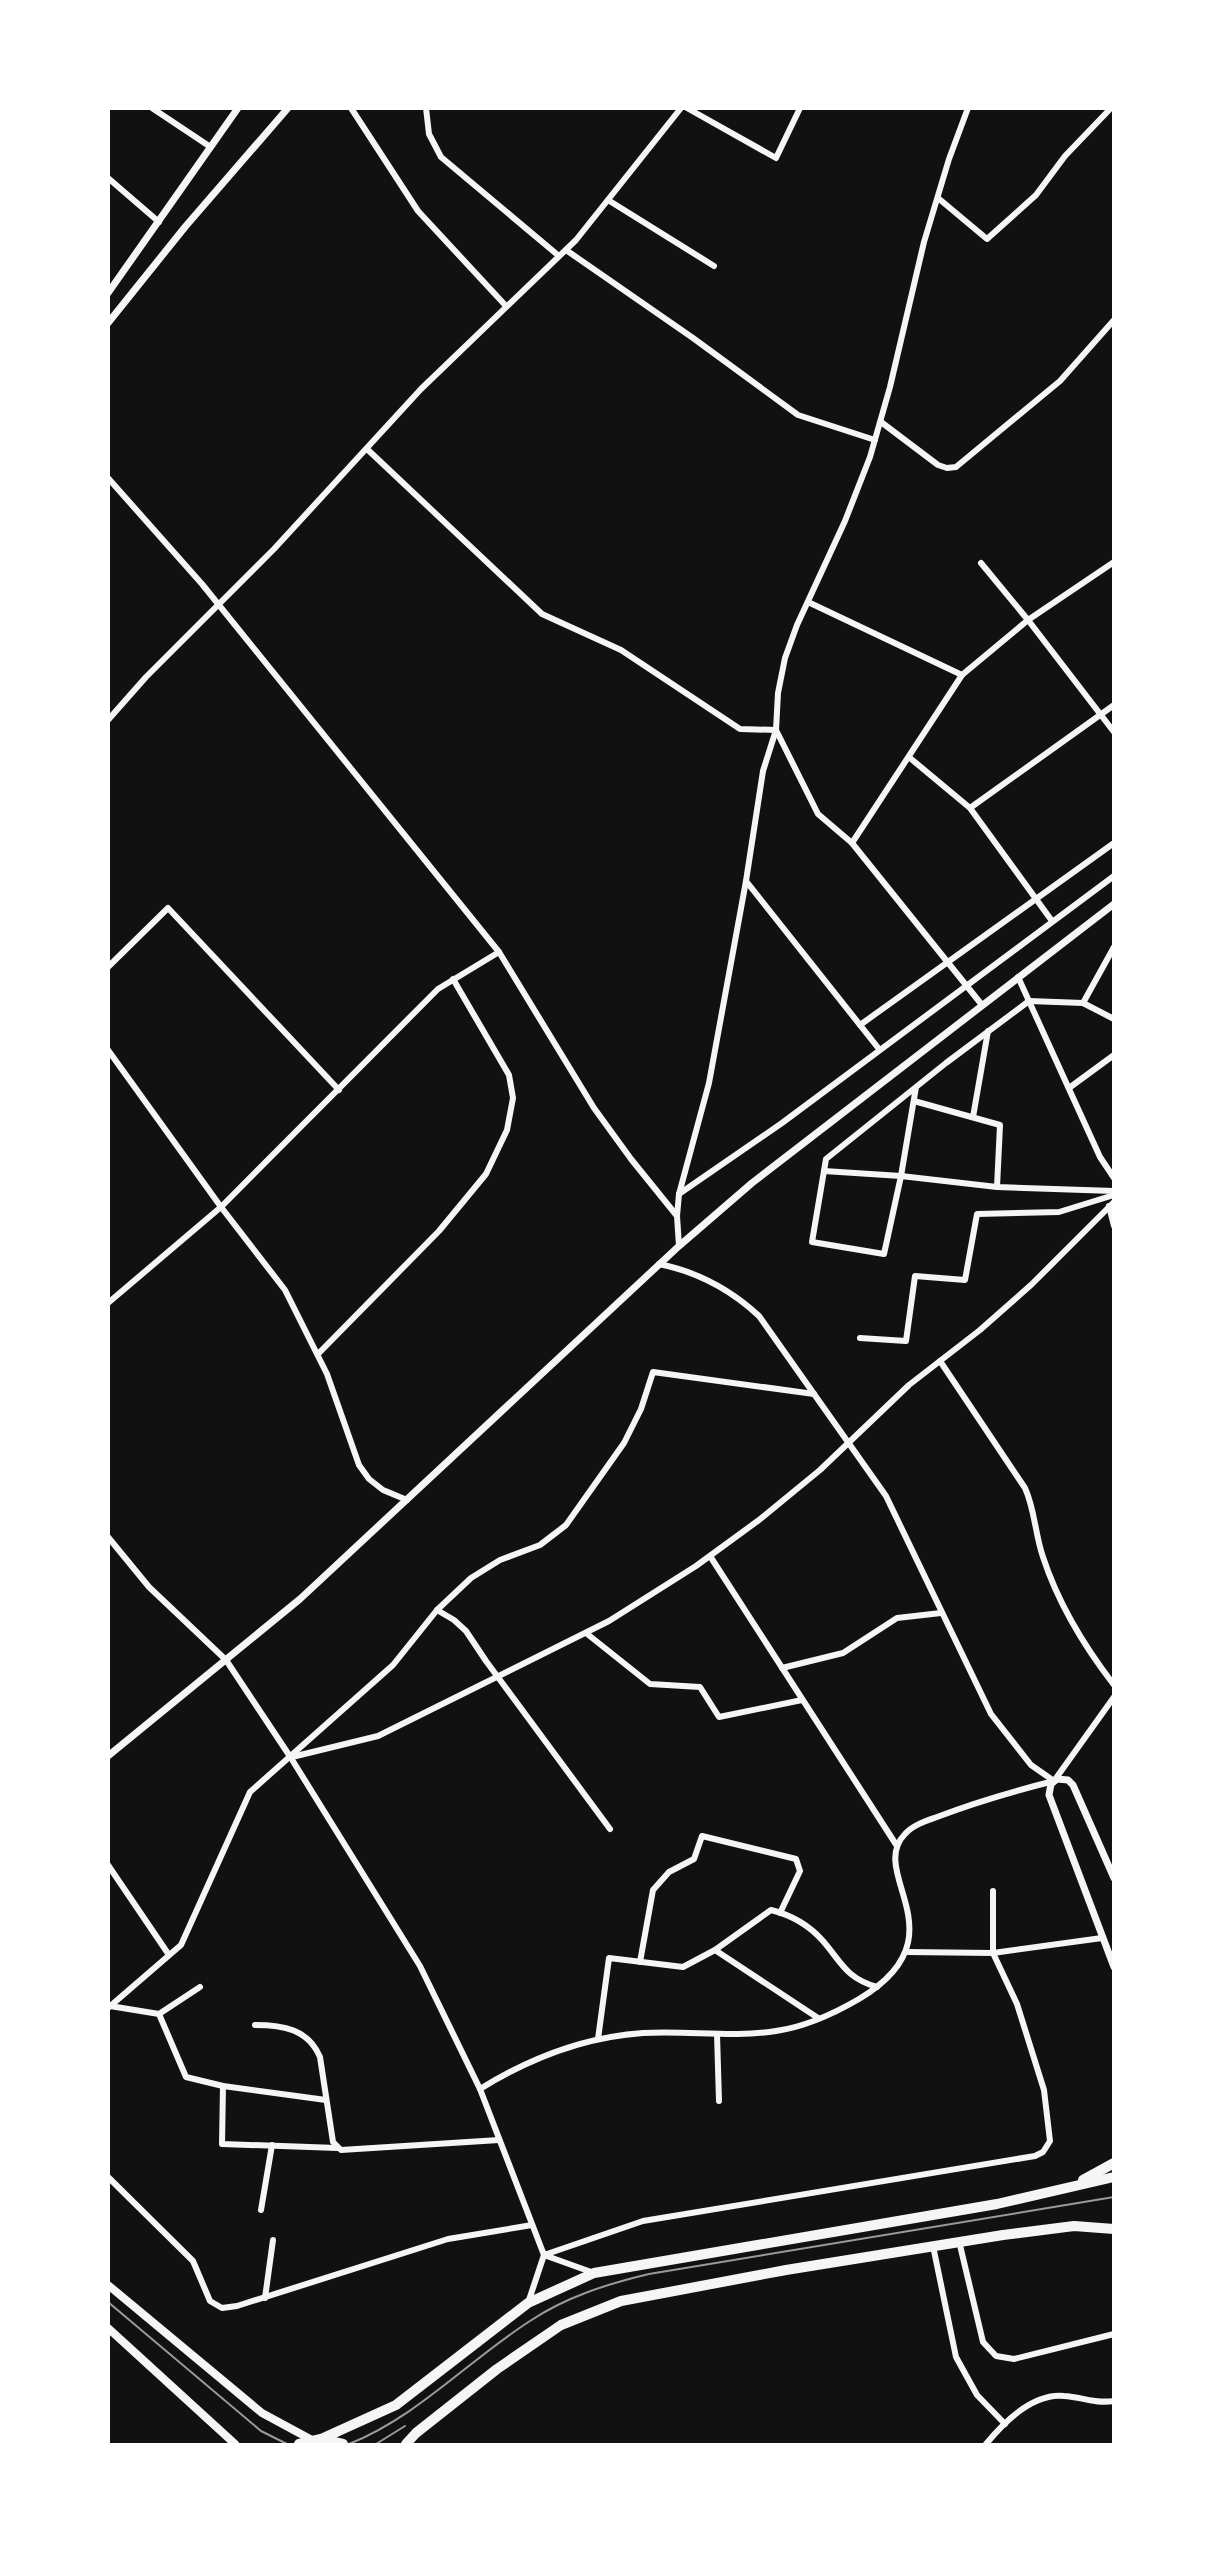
<svg xmlns="http://www.w3.org/2000/svg" width="1222" height="2553" viewBox="0 0 1222 2553" font-family="'Playfair Display',serif">
	<rect width="100%" height="100%" fill="#111"/>
	<g fill="none" stroke-linecap="round" stroke-linejoin="round">
		<g stroke="#f5f5f5" stroke-width="6">
			<path d="M152,108L209,146"/>
			<path d="M351,108L418,211L506,306"/>
			<path d="M426,108L429,134L441,157L559,256"/>
			<path d="M687,108L776,158L800,108"/>
			<path d="M108,178L159,222"/>
			<path d="M938,198L987,239L1036,195L1065,156L1111,108"/>
			<path d="M608,200L714,266"/>
			<path d="M566,250L693,338L798,415L875,440"/>
			<path d="M881,422L938,465L947,468L956,467L1060,381L1114,320"/>
			<path d="M367,449L542,614L621,650L740,729L776,730L818,814L852,843L982,1005"/>
			<path d="M108,478L202,584L499,952L594,1108L631,1159L677,1216"/>
			<path d="M981,563L1028,620L1114,732"/>
			<path d="M808,602L962,675"/>
			<path d="M108,720L146,677L274,549L421,389L576,240L681,108"/>
			<path d="M910,758L970,808"/>
			<path d="M852,843L962,675L1028,620L1114,562"/>
			<path d="M746,881L879,1049"/>
			<path d="M1052,921L970,808L1114,705"/>
			<path d="M108,967L168,908L339,1090"/>
			<path d="M1018,977L1100,1157L1114,1178"/>
			<path d="M1083,1003L1114,947"/>
			<path d="M860,1025L1114,843"/>
			<path d="M108,1050L221,1207L285,1290L327,1374L359,1465L369,1479L383,1490L407,1500"/>
			<path d="M916,1087L901,1176L884,1254L812,1242L826,1159L946,1063L1029,1001L1083,1003L1114,1019"/>
			<path d="M1069,1088L1114,1055"/>
			<path d="M914,1101L1000,1125L997,1187"/>
			<path d="M973,1117L988,1031"/>
			<path d="M824,1171L901,1176L997,1187L1114,1191"/>
			<path d="M679,1194L782,1123L1114,876"/>
			<path d="M1109,1206L1114,1226"/>
			<path d="M679,1246L677,1216L679,1194L709,1083L746,881L763,771L776,730L778,693L785,658L797,625L845,521L870,457L890,387L924,242L949,159L968,108"/>
			<path d="M659,1264C698,1272 730,1289 759,1316L886,1496L991,1714L1031,1765L1054,1781"/>
			<path d="M108,1303L221,1207L438,989L499,952"/>
			<path d="M860,1338L906,1341L915,1276L965,1280L977,1214L1059,1212L1114,1195"/>
			<path d="M318,1354L439,1231L486,1174L507,1130L513,1098L509,1075L453,979"/>
			<path d="M940,1361L1025,1488C1035,1510 1035,1534 1043,1557C1058,1603 1084,1646 1114,1685"/>
			<path d="M108,1537L149,1587L226,1660L291,1758L420,1966L480,2089L544,2255L643,2221L1035,2156L1043,2152L1050,2141L1044,2090L1017,2004L993,1953V1891"/>
			<path d="M710,1556L897,1846"/>
			<path d="M437,1610L454,1620L466,1631L486,1661L610,1829"/>
			<path d="M586,1633L650,1684L700,1687L719,1717L802,1700"/>
			<path d="M782,1668L843,1653L897,1618L941,1613"/>
			<path d="M292,1757L378,1736L609,1621L696,1566L759,1520L820,1470L909,1385L980,1330L1032,1284L1114,1202"/>
			<path d="M108,1865L169,1955"/>
			<path d="M715,1950L818,2018"/>
			<path d="M906,1952L993,1953L1102,1938"/>
			<path d="M640,1962L653,1890L669,1872L694,1859L702,1836L796,1859L800,1871L780,1913"/>
			<path d="M110,2006L159,2014L186,2077L223,2086L222,2144L337,2148"/>
			<path d="M108,2008L181,1945L250,1792L393,1665L437,1610L471,1578L500,1560L540,1545L566,1525L624,1443L641,1409L653,1372L814,1394"/>
			<path d="M159,2014L200,1987"/>
			<path d="M255,2025C283,2025 308,2029 320,2057L333,2142L341,2150L499,2140"/>
			<path d="M717,2034L719,2101"/>
			<path d="M598,2039L609,1958L683,1967L715,1950L771,1910C791,1915 809,1925 823,1941C842,1963 846,1978 877,1987"/>
			<path d="M223,2086L326,2100"/>
			<path d="M480,2089C530,2058 584,2037 643,2033C687,2030 732,2038 776,2031C804,2027 835,2013 859,1999C964,1936 866,1874 905,1834C913,1825 926,1821 937,1817C976,1802 1014,1791 1054,1781L1114,1697"/>
			<path d="M108,2177L193,2261L210,2301L222,2308L237,2306L448,2239L532,2225"/>
			<path d="M261,2210L272,2145"/>
			<path d="M959,2241L983,2342L996,2356L1014,2359L1114,2334"/>
			<path d="M933,2246L956,2357L977,2395L1005,2424"/>
			<path d="M265,2298L273,2240"/>
			<path d="M528,2303L544,2255L594,2273"/>
			<path d="M986,2444C1004,2422 1033,2393 1064,2396C1082,2397 1095,2404 1114,2401"/>
		</g>
		<g stroke="#f5f5f5" stroke-width="7">
			<path d="M108,293L238,108"/>
			<path d="M108,323L185,227L288,108"/>
			<path d="M108,1756L300,1599L679,1246L752,1183L1114,904"/>
			<path d="M1114,1878L1073,1785L1068,1780L1057,1779L1051,1784L1049,1795L1114,1967"/>
		</g>
		<g stroke="#f5f5f5" stroke-width="8">
			<path d="M108,2285L262,2413L312,2440"/>
			<path d="M108,2328L235,2444"/>
		</g>
		<g stroke="#f5f5f5" stroke-width="10">
			<path d="M1083,2180L1114,2163"/>
			<path d="M321,2439L396,2405L528,2303L594,2273L997,2204L1114,2177"/>
			<path d="M299,2444L321,2439L343,2444"/>
			<path d="M406,2444L416,2433L497,2369L561,2325L621,2301L786,2270L1003,2235L1074,2226L1114,2229"/>
		</g>
		<g stroke="#9a9a9a" stroke-width="2">
			<path d="M108,2302L261,2431L287,2444"/>
			<path d="M349,2444C417,2417 469,2360 530,2321C566,2297 607,2284 649,2274L1114,2197"/>
			<path d="M376,2444L405,2426"/>
		</g>
	</g>
	<rect width="1222" height="2553" fill="none" stroke="#ffffff" stroke-width="220"/>
</svg>
